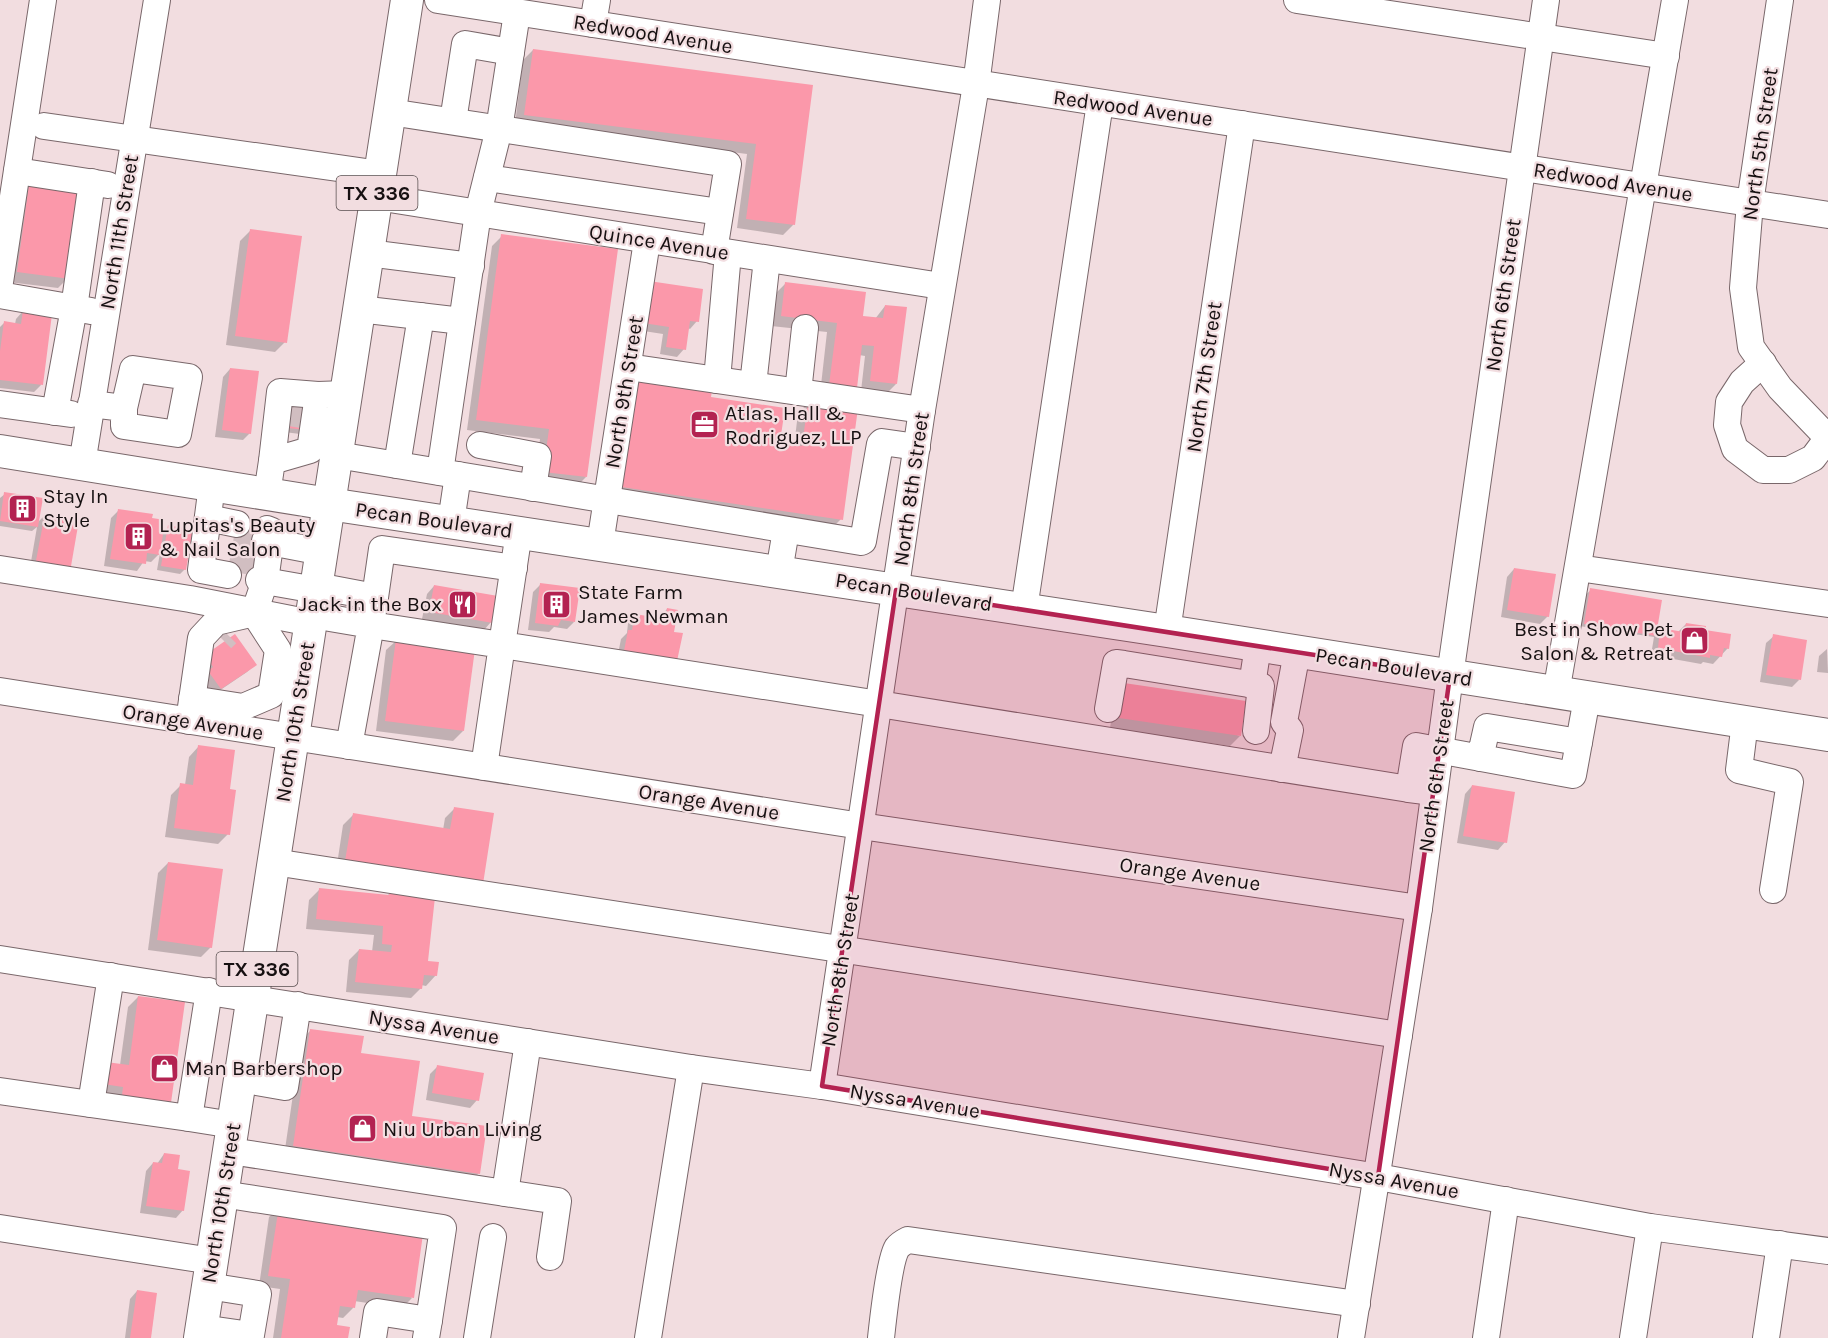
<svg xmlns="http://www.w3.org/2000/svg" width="1828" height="1338" viewBox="0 0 1828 1338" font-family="Karla,sans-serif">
	<rect width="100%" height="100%" fill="#f2dde0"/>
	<g fill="#0003">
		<path d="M533,50L811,86L793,225L783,235L737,228L747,154L515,124L523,60Z"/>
		<path d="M29,185L68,278L58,288L8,282L19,195Z"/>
		<path d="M250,231L285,342L275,352L226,345L240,241Z"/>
		<path d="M502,236L586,477L576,487L534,481L540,439L467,430L492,246Z"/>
		<path d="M785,284L862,317L875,319L885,306L896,384L886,394L861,391L865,356L859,355L820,394L827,332L771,326L775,294Z"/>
		<path d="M642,290L697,321L690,329L688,328L684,349L677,357L660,354L663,334L637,330Z"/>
		<path d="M23,311L41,385L34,392L0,388V327L4,323L15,324L16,319Z"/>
		<path d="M230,369L250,433L243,440L215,437L223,377Z"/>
		<path d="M710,398L778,444L794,446L798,413L808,403L841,519L831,529L606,495Z"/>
		<path d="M307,404L300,434L284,432Z"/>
		<path d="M5,494L38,522L45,515L78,521L29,573L37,527L32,531L0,526V498Z"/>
		<path d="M118,511L151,520L162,534L169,527L185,569L180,574L157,570L160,553L151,562L144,561L137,571L104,566L111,518Z"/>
		<path d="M1514,569L1548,616L1540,624L1501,617L1507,577Z"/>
		<path d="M540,585L574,622L567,629L554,627L549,632L528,630L533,592Z"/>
		<path d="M434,586L491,622L484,630L422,619L427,594Z"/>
		<path d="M1591,590L1660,601L1654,636L1661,630L1678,632L1686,624L1704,631L1728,648L1713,664L1703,662L1701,664L1651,655L1654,637L1579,626L1583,597Z"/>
		<path d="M667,609L672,633L617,659L621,639L627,633L628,623L636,615L659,619Z"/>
		<path d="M1774,636L1799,680L1792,687L1760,682L1766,643Z"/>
		<path d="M397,640L463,731L453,741L376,731L386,650Z"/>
		<path d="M1827,649L1828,673L1817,672L1819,656Z"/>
		<path d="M206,656L255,665L247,672L213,695L202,679Z"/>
		<path d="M1115,695L1240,736L1230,746L1110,728Z"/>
		<path d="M199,746L229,790L228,834L218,844L165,837L171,795L181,785H185L189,757Z"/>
		<path d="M1472,786L1505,842L1498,850L1457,843L1465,794Z"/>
		<path d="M455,808L493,814L336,871L343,825L353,815L443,830L445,818Z"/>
		<path d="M168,863L211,947L201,957L148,950L158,873Z"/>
		<path d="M319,890L387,896L389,894L427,963L436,975L426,986L421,985V988L411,998L346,992L349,960L359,950L372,952L374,935L306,929L309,900Z"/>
		<path d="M138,997L169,1109L93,1094L120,1065L128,1007Z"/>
		<path d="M311,1030L360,1054L411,1117L479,1173L469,1183L284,1156L301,1040Z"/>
		<path d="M438,1066L477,1100L470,1108L426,1100L430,1074Z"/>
		<path d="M164,1154L176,1170L183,1210L176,1218L140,1213L146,1171L153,1163L157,1164Z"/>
		<path d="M279,1207L412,1298L402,1308L354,1301L353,1308L343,1318L337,1317L336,1326L347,1338H273L280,1289L259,1286L269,1217Z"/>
		<path d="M137,1291L150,1338H125L130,1299Z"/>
	</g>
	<g fill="#fb98aa">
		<path d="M533,49L813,85L795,225L746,219L756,144L524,115Z"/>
		<path d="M29,184L81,190L70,279L17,272Z"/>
		<path d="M250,229L302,236L287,343L235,336Z"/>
		<path d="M501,234L618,249L587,477L543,472L549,429L476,420Z"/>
		<path d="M649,281L703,289L699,322L690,321L686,350L666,347L669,327L643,323Z"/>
		<path d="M785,282L866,292L863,316L883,318L885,305L907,307L897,384L870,381L874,346L862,345L857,388L829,385L837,323L781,316Z"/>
		<path d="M23,310L52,314L43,385L0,380V351L4,321L21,324Z"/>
		<path d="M230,368L259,371L251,434L222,430Z"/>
		<path d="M633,373L713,385L711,397L785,408L780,442L802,446L808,402L858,408L843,520L615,486Z"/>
		<path d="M291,401L309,403L306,430L288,428Z"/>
		<path d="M4,492L43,498L38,527L0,521Z"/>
		<path d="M118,509L153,514L152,518L165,520L160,555L147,553L146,564L110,559Z"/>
		<path d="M45,513L79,520L70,572L35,566Z"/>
		<path d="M168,525L193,530L186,570L161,566Z"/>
		<path d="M1514,568L1556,574L1549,617L1507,610Z"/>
		<path d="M540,583L580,588L575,622L561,620L558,626L535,623Z"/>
		<path d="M434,585L498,596L493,623L429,612Z"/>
		<path d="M1590,588L1662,600L1656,636L1584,624Z"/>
		<path d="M667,608L678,610L674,632L683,633L677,661L624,651L628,630H632L635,614L665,619Z"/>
		<path d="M1686,623L1706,626L1705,630L1731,634L1729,649L1724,648L1722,657L1710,655V658L1658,648L1660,628L1684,632Z"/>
		<path d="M235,634L257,665L221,689L208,671L213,667L205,655Z"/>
		<path d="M1773,634L1807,640L1801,680L1766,675Z"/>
		<path d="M396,639L475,649L464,731L385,721Z"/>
		<path d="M1124,683L1246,701L1241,736L1119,718Z"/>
		<path d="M198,745L235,750L230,789L236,790L230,835L174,828L180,783L193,785Z"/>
		<path d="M1472,785L1515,792L1507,843L1463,836Z"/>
		<path d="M454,807L494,813L483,884L345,861L353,813L450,829Z"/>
		<path d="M168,862L223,869L212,948L157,940Z"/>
		<path d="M319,888L389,895V892L435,897L428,961L439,962L437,976L424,975L422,989L355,982L359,949L391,952L392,945L382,944L383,926L316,919Z"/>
		<path d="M138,996L185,1002L170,1110L121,1103L123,1087L103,1084L106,1062L129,1065Z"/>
		<path d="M310,1029L364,1036L361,1053L420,1061L412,1116L487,1126L480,1174L293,1146Z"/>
		<path d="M437,1065L484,1073L479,1101L432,1093Z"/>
		<path d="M164,1153L180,1155L178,1169L190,1171L184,1211L146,1206L153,1162L162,1163Z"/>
		<path d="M279,1206L424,1227L414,1298L358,1290L355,1308L340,1306L337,1325L350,1327L348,1338H281L290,1279L268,1276Z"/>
		<path d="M137,1290L157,1293L151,1338H130Z"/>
	</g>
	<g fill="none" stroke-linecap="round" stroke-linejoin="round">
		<g stroke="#d1bec1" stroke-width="26" stroke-dasharray="26 13" stroke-linecap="butt">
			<path d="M289,413L307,416"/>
			<path d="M234,536L265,541"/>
			<path d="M230,558L262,564"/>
			<path d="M222,639L227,634"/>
		</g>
		<defs>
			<g id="minor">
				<path d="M438,0L1828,215"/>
				<path d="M1297,0L1666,56"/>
				<path d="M1780,0L1750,203L1743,288L1751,347L1780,388L1828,438"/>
				<path d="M593,24L597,0"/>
				<path d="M390,112L728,164L714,251"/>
				<path d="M453,121L465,44L511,52"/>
				<path d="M44,126L380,174"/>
				<path d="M17,171L108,185"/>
				<path d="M487,178L720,212"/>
				<path d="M377,197L941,286"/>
				<path d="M368,253L471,266"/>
				<path d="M0,282L43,0"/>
				<path d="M0,295L74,308L92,182"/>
				<path d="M359,309L462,321"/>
				<path d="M1763,363L1742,382L1729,402L1727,425L1735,449L1763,470H1789L1813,458L1828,438"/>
				<path d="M628,367L922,410"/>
				<path d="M717,380L728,253"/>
				<path d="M753,385L767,259"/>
				<path d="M798,392L805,328"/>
				<path d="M0,404L71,414"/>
				<path d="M91,404L124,408L133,369L189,377L178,434L124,426V408"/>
				<path d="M55,412L74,308L91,311"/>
				<path d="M480,445L538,456L533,488"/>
				<path d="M337,455L861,542L863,541L880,444L882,442L917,447"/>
				<path d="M272,461L280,392L318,395"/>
				<path d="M82,464L157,0"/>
				<path d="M397,465L421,316"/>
				<path d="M440,472L478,213L499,129L517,13"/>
				<path d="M212,485L201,570L228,575"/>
				<path d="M267,494L272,461L310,450L318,395L346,394"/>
				<path d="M208,518L237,524"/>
				<path d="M451,522L458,475"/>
				<path d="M519,532L502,645L879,704L1409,789"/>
				<path d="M265,541L322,552"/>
				<path d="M600,544L647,241"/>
				<path d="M1578,568L1828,604"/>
				<path d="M0,569L190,599L311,623"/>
				<path d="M779,572L786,530"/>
				<path d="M259,580L316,590"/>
				<path d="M317,586L375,597"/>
				<path d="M1024,609L1100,103"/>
				<path d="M312,615L371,625L349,746"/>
				<path d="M1167,631L1242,124"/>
				<path d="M1252,685L1258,646"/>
				<path d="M0,691L861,826L1419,908"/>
				<path d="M1556,693L1675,0"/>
				<path d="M192,699L243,707L271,695L278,650L254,613"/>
				<path d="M1108,709L1116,663L1124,664L1261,686L1256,731"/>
				<path d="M189,721L201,638L216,622L254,613L265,581L272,531L267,529"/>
				<path d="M1745,722L1739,770L1790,782L1773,890"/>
				<path d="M1579,742L1587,698"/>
				<path d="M484,767L502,645L371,625L382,549L514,568"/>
				<path d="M1282,769L1290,730L1284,722L1297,652"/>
				<path d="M1425,791L1409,789L1416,746L1573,775L1579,742L1487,727L1480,758"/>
				<path d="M274,862L1399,1035"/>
				<path d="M0,959L691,1068L822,1086L1378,1177L1650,1227L1828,1251"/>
				<path d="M209,991L189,1118L233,1125"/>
				<path d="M240,1079L285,1087L298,1005"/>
				<path d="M822,1086L922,410L976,85L987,0"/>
				<path d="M0,1091L189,1118"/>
				<path d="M91,1104L111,976"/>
				<path d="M230,1151L505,1193L528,1042"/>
				<path d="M505,1193L558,1201L550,1257"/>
				<path d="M222,1194L443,1228L429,1320"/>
				<path d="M0,1228L212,1261"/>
				<path d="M202,1328L251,1335L258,1294L208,1286"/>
				<path d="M373,1338L377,1312L429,1320L426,1338"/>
				<path d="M477,1338L493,1237"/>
				<path d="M648,1338L691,1068"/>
				<path d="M881,1338C883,1320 889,1261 897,1248C900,1244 904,1242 908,1240L1357,1304"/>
				<path d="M1351,1338L1419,908L1450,676L1546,0"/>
				<path d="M1486,1338L1506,1200"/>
				<path d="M1633,1338L1650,1227"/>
				<path d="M1766,1338L1780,1244"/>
			</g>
			<g id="major">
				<path d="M0,451L329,504L1167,631L1828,735"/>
				<path d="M200,1338L407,0"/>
			</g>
		</defs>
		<use href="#minor" stroke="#79676a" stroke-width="28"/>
		<use href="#major" stroke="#79676a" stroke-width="34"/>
		<use href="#minor" stroke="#fff" stroke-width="26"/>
		<use href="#major" stroke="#fff" stroke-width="32"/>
	</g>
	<path fill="#b32251" fill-opacity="0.2" stroke="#b32251" stroke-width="4.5" stroke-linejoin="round" d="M896,590L1450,676L1378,1177L822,1086Z"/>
	<defs>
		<symbol id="office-square" viewBox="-11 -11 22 22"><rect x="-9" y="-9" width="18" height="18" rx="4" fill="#b32251" stroke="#f2dde0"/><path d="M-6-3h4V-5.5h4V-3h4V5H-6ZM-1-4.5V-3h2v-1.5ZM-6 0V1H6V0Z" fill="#fff"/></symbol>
		<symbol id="building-square" viewBox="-11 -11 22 22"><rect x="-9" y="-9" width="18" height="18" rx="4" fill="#b32251" stroke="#f2dde0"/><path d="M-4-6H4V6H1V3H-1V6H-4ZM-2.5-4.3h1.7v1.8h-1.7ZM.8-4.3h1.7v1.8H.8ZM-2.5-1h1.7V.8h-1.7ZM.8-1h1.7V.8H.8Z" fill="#fff"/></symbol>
		<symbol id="restaurant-square" viewBox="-11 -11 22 22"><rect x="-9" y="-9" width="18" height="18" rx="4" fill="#b32251" stroke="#f2dde0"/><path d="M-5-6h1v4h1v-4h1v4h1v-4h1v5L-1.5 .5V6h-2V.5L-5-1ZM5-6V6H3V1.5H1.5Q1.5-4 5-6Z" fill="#fff"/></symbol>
		<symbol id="shop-square" viewBox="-11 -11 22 22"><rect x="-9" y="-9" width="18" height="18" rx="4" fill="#b32251" stroke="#f2dde0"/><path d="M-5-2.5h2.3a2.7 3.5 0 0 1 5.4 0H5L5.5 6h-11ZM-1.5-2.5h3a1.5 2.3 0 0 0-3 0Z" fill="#fff"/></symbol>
	</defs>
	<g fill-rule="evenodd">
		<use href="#office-square" x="688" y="408" width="33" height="33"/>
		<use href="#building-square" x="6" y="492" width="33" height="33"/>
		<use href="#building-square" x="122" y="520" width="33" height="33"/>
		<use href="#restaurant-square" x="446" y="588" width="33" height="33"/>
		<use href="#building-square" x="540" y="588" width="33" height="33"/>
		<use href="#shop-square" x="1678" y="624" width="33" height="33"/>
		<use href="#shop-square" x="148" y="1052" width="33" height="33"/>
		<use href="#shop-square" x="346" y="1112" width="33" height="33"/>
	</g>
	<g text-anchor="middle" stroke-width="4.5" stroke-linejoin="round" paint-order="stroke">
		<g fill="#f2dde0" stroke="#584e4f" stroke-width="1.5">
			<rect x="336.5" y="176" width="81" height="34" rx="4.5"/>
			<rect x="216.5" y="952" width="81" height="34" rx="4.5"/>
		</g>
		<g font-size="20" font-weight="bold" fill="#161011">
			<text x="377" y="200">TX 336</text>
			<text x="257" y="976">TX 336</text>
		</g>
		<g font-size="21" fill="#161011" stroke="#f2dde0">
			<text transform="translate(653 34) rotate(9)" y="7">Redwood Avenue</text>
			<text transform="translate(1133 108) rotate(8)" y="7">Redwood Avenue</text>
			<text transform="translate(1760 144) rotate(-82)" y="7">North 5th Street</text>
			<text transform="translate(1613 182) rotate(9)" y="7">Redwood Avenue</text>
			<text transform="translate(119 232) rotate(-81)" y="7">North 11th Street</text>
			<text transform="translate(659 242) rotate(9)" y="7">Quince Avenue</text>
			<text transform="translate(1503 295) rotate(-82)" y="7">North 6th Street</text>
			<text transform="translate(1204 377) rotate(-82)" y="7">North 7th Street</text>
			<text transform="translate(624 392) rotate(-81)" y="7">North 9th Street</text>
			<text transform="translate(911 489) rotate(-82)" y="7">North 8th Street</text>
			<text transform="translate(434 520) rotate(8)" y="7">Pecan Boulevard</text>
			<text transform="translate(914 592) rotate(9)" y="7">Pecan Boulevard</text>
			<text transform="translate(1394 667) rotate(9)" y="7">Pecan Boulevard</text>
			<text transform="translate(193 722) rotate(9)" y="7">Orange Avenue</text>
			<text transform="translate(295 722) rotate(-81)" y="7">North 10th Street</text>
			<text transform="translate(1436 776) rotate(-82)" y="7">North 6th Street</text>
			<text transform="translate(709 802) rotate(9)" y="7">Orange Avenue</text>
			<text transform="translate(1190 874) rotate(8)" y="7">Orange Avenue</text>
			<text transform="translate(840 970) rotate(-81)" y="7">North 8th Street</text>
			<text transform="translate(434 1027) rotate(9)" y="7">Nyssa Avenue</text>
			<text transform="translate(915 1101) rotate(9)" y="7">Nyssa Avenue</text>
			<text transform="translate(1394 1180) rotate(10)" y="7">Nyssa Avenue</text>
			<text transform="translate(221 1203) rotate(-81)" y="7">North 10th Street</text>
		</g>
		<g font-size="21" fill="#161011" stroke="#f2dde0" text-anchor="start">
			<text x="725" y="420">Atlas, Hall &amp;<tspan x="725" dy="24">Rodriguez, LLP</tspan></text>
			<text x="43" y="503">Stay In<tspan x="43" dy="24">Style</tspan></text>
			<text x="159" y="532">Lupitas's Beauty<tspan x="159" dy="24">&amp; Nail Salon</tspan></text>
			<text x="578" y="599">State Farm<tspan x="578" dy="24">James Newman</tspan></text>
			<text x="442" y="611" text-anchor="end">Jack in the Box</text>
			<text x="1673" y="636" text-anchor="end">Best in Show Pet<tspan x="1673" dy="24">Salon &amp; Retreat</tspan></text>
			<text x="185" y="1075">Man Barbershop</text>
			<text x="383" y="1136">Niu Urban Living</text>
		</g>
	</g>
</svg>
